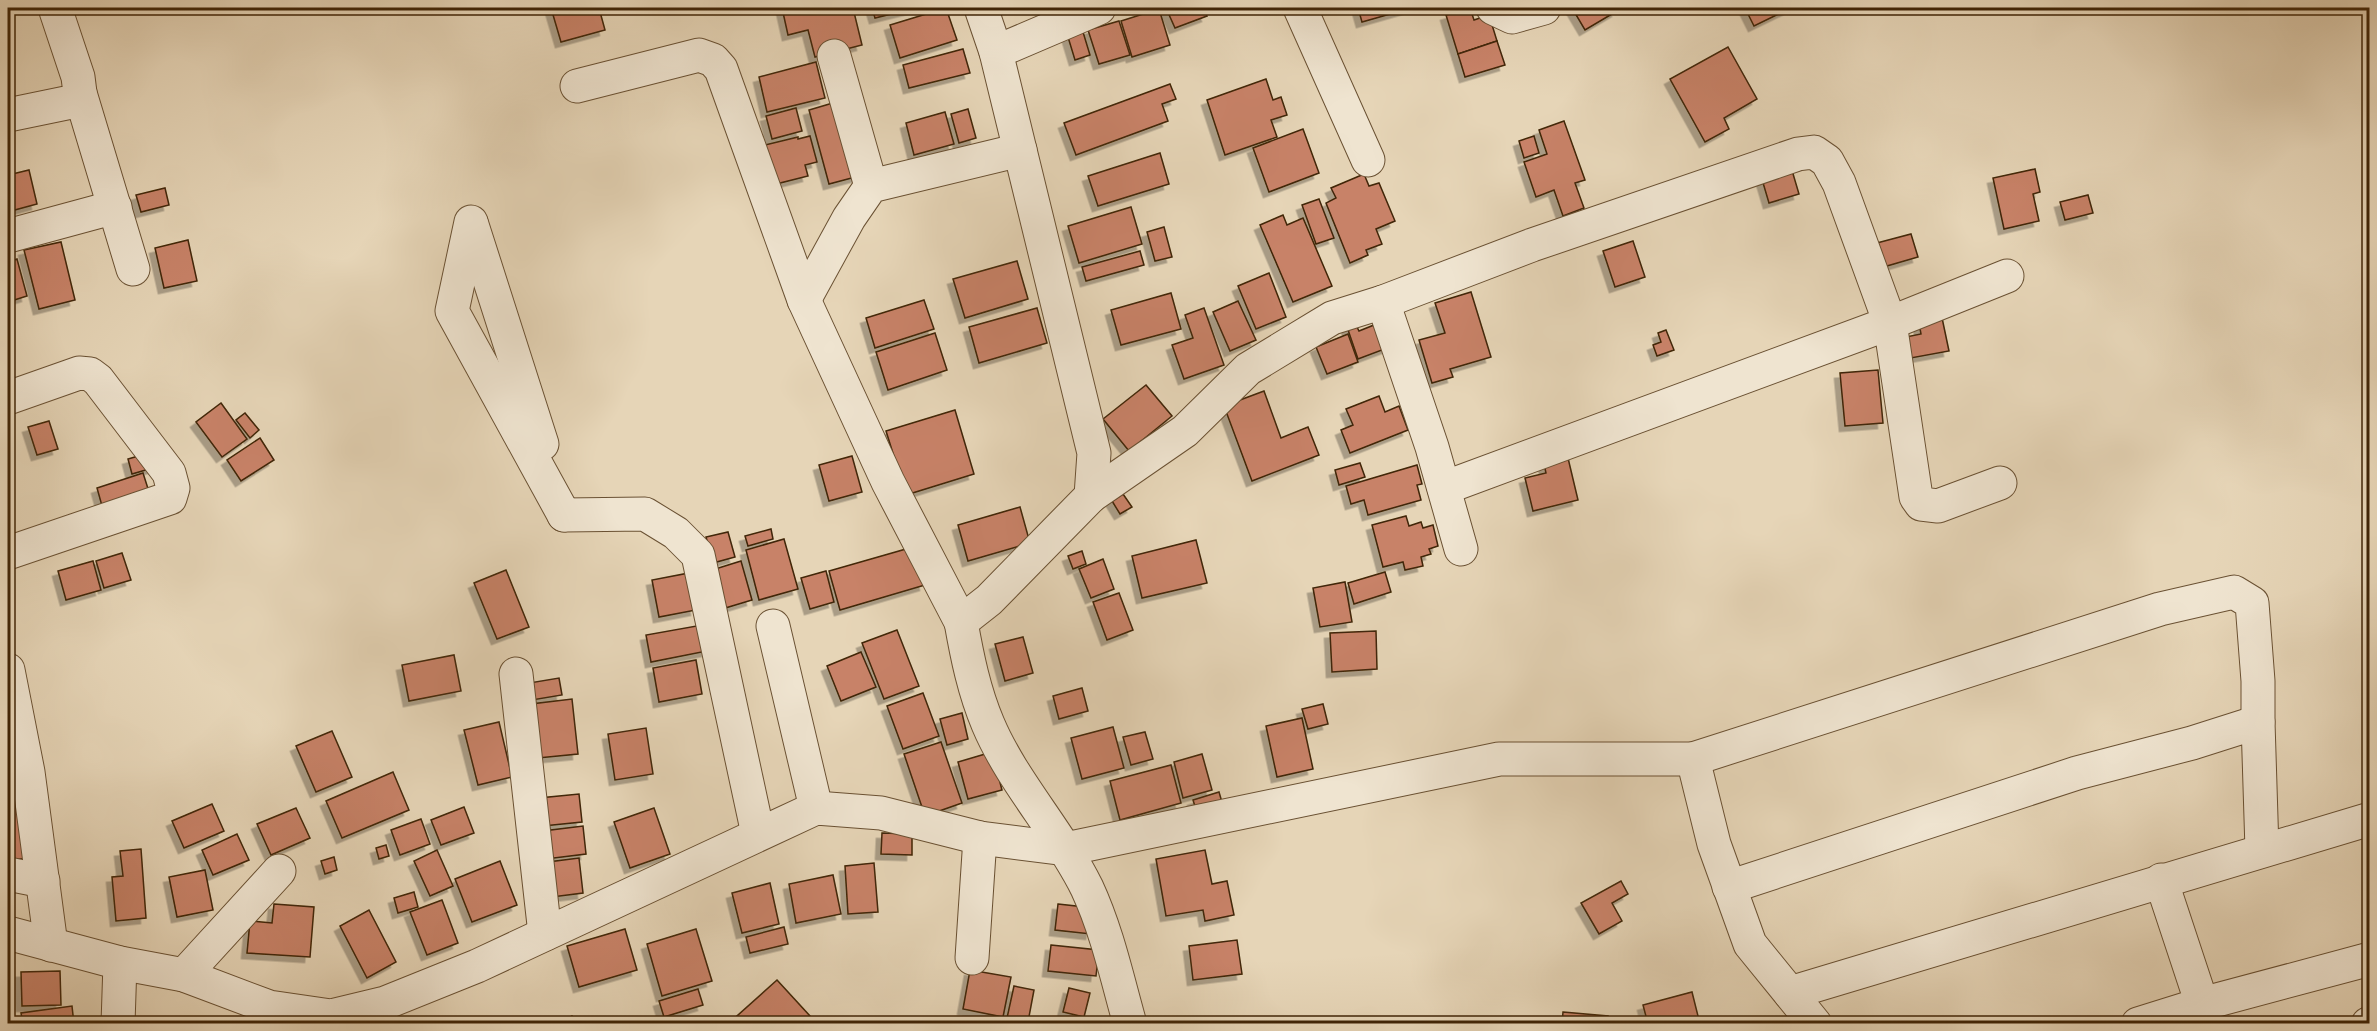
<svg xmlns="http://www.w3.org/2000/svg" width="2377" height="1031" viewBox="0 0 2377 1031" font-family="'IM FELL Great Primer',serif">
	<defs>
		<filter id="shadow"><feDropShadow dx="-5.5" dy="5.5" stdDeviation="0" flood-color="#0004"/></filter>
	</defs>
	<rect width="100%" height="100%" fill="#e6d5b7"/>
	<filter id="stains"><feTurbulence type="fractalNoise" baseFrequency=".00333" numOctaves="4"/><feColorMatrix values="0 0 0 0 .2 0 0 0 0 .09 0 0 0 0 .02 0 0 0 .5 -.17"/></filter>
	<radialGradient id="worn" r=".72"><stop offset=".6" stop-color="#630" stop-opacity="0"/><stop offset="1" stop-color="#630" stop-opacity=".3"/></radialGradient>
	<g fill="#c88267" stroke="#402507" stroke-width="1.5" filter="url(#shadow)">
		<path d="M551,8H599L605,30L561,42Z"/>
		<path d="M782,8H853L862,45L815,57L808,30L788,35Z"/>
		<path d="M872,8H916L875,18Z"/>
		<path d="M946,8L957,40L900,58L890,25Z"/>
		<path d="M1166,8H1203L1207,16L1175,28Z"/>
		<path d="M1358,8H1408V9L1362,22Z"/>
		<path d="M1470,8L1474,20L1489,15L1497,41L1458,54L1446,15Z"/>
		<path d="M1572,8H1614L1617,11L1585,30Z"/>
		<path d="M1745,8H1791L1754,26Z"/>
		<path d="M1159,9L1170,45L1132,57L1121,21Z"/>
		<path d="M1119,21L1130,55L1099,64L1088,30Z"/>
		<path d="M1083,32L1090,55L1075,60L1068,37Z"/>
		<path d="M1497,41L1505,65L1465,77L1458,54Z"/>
		<path d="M1728,47L1757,99L1724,118L1729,129L1705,142L1670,79Z"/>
		<path d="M963,49L970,73L909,88L903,65Z"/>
		<path d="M816,62L825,98L767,112L759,77Z"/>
		<path d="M1266,79L1273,100L1281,97L1287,115L1271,120L1277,137L1225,155L1207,100Z"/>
		<path d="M1170,84L1176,99L1162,104L1168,121L1076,155L1064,123Z"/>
		<path d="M843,100L863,175L829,184L809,110Z"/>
		<path d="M796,108L802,131L772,139L766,116Z"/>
		<path d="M968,109L976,138L959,143L951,114Z"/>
		<path d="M945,112L954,144L914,155L906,123Z"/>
		<path d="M1564,121L1585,180L1575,183L1584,208L1563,216L1554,190L1536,197L1524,162L1547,154L1539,130Z"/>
		<path d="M1303,129L1319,173L1269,192L1253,148Z"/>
		<path d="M810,136L817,162L805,165L808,176L776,184L765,145L798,137V139Z"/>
		<path d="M1534,136L1539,153L1524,158L1519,141Z"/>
		<path d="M1160,153L1169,184L1098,206L1088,176Z"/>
		<path d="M1791,167L1799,194L1769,203L1761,176Z"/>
		<path d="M2035,169L2040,192L2033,194L2039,221L2004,229L1993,178Z"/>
		<path d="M29,170L37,204L11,211L8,197V175Z"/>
		<path d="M1364,174L1369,186L1379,183L1395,221L1376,229L1382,244L1366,250L1368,255L1350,263L1326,203L1336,198L1331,188Z"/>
		<path d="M165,188L169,205L141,212L136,195Z"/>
		<path d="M2088,195L2093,213L2065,220L2060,202Z"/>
		<path d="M1319,199L1334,238L1316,244L1302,205Z"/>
		<path d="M1131,207L1142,244L1079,263L1068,226Z"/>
		<path d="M1283,215L1287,225L1303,218L1332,286L1293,302L1260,225Z"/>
		<path d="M1164,227L1172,257L1155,261L1147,232Z"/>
		<path d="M1911,234L1918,257L1880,268L1873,244Z"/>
		<path d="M188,240L197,281L164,288L155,248Z"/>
		<path d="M1633,241L1645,277L1615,287L1603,251Z"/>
		<path d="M61,242L75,300L39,309L24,250Z"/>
		<path d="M1140,251L1144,265L1086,281L1082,267Z"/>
		<path d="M17,259L27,296L8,302V262Z"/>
		<path d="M1017,261L1028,299L965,318L953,279Z"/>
		<path d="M1269,273L1286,317L1256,329L1238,286Z"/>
		<path d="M1471,292L1491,357L1450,369L1453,377L1432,383L1419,340L1445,333L1435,303Z"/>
		<path d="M1171,293L1181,329L1121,345L1111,310Z"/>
		<path d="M924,300L934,329L875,348L866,318Z"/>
		<path d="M1238,301L1256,340L1230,351L1213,312Z"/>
		<path d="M1037,308L1047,343L979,363L969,327Z"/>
		<path d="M1204,308L1224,365L1184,379L1172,345L1193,338L1185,315Z"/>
		<path d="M1941,313L1949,351L1900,360L1896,339L1921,334L1918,318Z"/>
		<path d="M1354,321L1359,331L1374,325L1390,347L1358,359L1346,324Z"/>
		<path d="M1666,330L1674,350L1657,356L1653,345L1661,342L1658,333Z"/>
		<path d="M935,333L947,370L888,390L876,352Z"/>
		<path d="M1348,334L1358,362L1327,374L1316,347Z"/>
		<path d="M1878,370L1883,423L1845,426L1840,373Z"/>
		<path d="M1146,385L1172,416L1129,451L1103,419Z"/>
		<path d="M1264,391L1281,438L1308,427L1319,455L1252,481L1224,406Z"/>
		<path d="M1379,396L1385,412L1399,406L1408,430L1350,453L1341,430L1353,425L1346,409Z"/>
		<path d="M221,403L247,439L222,457L196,422Z"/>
		<path d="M955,410L974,474L906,495L886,431Z"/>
		<path d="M245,413L259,430L250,438L236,420Z"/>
		<path d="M49,421L58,449L37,455L28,427Z"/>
		<path d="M260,438L274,460L241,481L227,460Z"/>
		<path d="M152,452L156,467L132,474L128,459Z"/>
		<path d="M852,456L862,492L829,501L819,465Z"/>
		<path d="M1568,458L1578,500L1533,511L1525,478L1546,473L1544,464Z"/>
		<path d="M1360,463L1365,477L1339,485L1335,470Z"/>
		<path d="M1417,465L1422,484L1417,485L1421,500L1368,515L1364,500L1351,504L1346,486Z"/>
		<path d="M143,473L151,498L104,513L97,488Z"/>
		<path d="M1123,494L1132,507L1120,514L1112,501Z"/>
		<path d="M1020,507L1030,543L968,561L958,525Z"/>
		<path d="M1406,516L1409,526L1421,522L1423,528L1433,525L1438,546L1429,549L1431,554L1421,557L1423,566L1405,570L1403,562L1383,567L1372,525Z"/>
		<path d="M771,529L773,539L748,546L745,536Z"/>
		<path d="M728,532L735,557L713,563L706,537Z"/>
		<path d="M784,539L798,589L759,600L746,550Z"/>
		<path d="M1196,540L1207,583L1142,598L1132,556Z"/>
		<path d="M913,547L925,585L840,610L829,571Z"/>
		<path d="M1082,551L1086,564L1073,569L1068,556Z"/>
		<path d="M122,553L131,580L104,588L96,561Z"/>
		<path d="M1103,559L1114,589L1091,598L1079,569Z"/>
		<path d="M93,561L101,590L66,600L58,571Z"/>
		<path d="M741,561L752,600L722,609L712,570Z"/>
		<path d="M506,570L529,627L497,639L474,583Z"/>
		<path d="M826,571L834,602L810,609L801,578Z"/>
		<path d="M1385,572L1391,592L1354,604L1348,583Z"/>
		<path d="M689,573L696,610L659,617L652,580Z"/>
		<path d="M1345,582L1352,622L1320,627L1313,588Z"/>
		<path d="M1119,593L1133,630L1107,640L1093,602Z"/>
		<path d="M702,625L707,651L651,662L646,635Z"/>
		<path d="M897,630L919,686L884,699L862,643Z"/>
		<path d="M1376,631L1377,669L1332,672L1330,633Z"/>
		<path d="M1023,637L1033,673L1005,681L995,644Z"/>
		<path d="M861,652L876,687L841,701L827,666Z"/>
		<path d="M454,655L461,691L409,701L402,665Z"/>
		<path d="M696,660L702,694L659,702L653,668Z"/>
		<path d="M559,678L562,695L532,700L529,683Z"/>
		<path d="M1082,688L1088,711L1059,719L1053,696Z"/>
		<path d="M923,693L939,736L903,749L887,706Z"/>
		<path d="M572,699L578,754L538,758L531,704Z"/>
		<path d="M1323,704L1328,724L1308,729L1302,709Z"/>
		<path d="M962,713L968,739L947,745L940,719Z"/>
		<path d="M1302,718L1313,769L1277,777L1266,726Z"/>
		<path d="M499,722L512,777L478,785L464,730Z"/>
		<path d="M1113,727L1124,768L1082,779L1071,738Z"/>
		<path d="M646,728L653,774L615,780L608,734Z"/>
		<path d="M332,731L352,777L316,792L296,746Z"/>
		<path d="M1145,732L1153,759L1131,765L1123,737Z"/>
		<path d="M941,742L962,803L925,816L904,754Z"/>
		<path d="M992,752L1002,790L968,799L958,762Z"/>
		<path d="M1202,754L1212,790L1183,798L1174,762Z"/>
		<path d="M1171,765L1181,803L1120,820L1110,781Z"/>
		<path d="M393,772L409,810L342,838L326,801Z"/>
		<path d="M1219,792L1224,809L1198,816L1193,800Z"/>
		<path d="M579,794L582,822L543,826L539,798Z"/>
		<path d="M18,799L27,858L8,861V801Z"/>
		<path d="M212,804L224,831L184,848L172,821Z"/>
		<path d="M464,807L474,833L441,845L431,820Z"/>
		<path d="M296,808L310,838L271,855L257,824Z"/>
		<path d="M654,808L670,854L630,868L614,822Z"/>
		<path d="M421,819L430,844L400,855L391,830Z"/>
		<path d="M583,826L586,854L546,859L543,831Z"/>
		<path d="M882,833L912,834V855L881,854Z"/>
		<path d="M237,834L249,860L213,875L202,850Z"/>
		<path d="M386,845L389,856L379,859L376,848Z"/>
		<path d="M141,849L146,918L116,921L112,877L123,876L120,851Z"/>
		<path d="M437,850L453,886L430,896L414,861Z"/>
		<path d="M1205,850L1212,884L1227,881L1234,915L1205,921L1203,910L1166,916L1156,859Z"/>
		<path d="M334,857L337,870L325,874L321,861Z"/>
		<path d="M579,858L583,893L552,897L548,862Z"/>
		<path d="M500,861L517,905L472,922L455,879Z"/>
		<path d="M874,863L878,912L848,914L845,866Z"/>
		<path d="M205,870L213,910L177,917L169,877Z"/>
		<path d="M833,875L841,914L796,923L789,884Z"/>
		<path d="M1621,881L1628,894L1612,903L1622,921L1599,934L1581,903Z"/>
		<path d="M770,883L779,924L742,933L732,893Z"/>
		<path d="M414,892L418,907L398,913L394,898Z"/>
		<path d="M442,900L458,943L427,955L410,912Z"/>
		<path d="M274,904L314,907L310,957L247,953L250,921L272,923Z"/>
		<path d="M1058,904L1094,908L1091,934L1055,930Z"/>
		<path d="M369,910L396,962L367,978L340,926Z"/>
		<path d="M784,927L788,944L750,953L746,937Z"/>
		<path d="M625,929L637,970L579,987L567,946Z"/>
		<path d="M696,929L712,981L662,996L647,944Z"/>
		<path d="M1237,940L1242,974L1193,980L1189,946Z"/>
		<path d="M1051,945L1099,950L1096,976L1048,971Z"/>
		<path d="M970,970L1011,977L1003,1017L963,1009Z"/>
		<path d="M60,971L61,1005L22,1006L21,972Z"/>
		<path d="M777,980L810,1016L801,1024H728Z"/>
		<path d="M1014,986L1034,990L1028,1022L1007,1018Z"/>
		<path d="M1069,988L1090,993L1084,1017L1063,1012Z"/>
		<path d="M698,989L703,1005L664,1017L659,1001Z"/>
		<path d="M1692,992L1700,1024H1648L1643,1005Z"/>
		<path d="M72,1006L74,1024H23L21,1013Z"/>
		<path d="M1563,1012L1608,1016L1607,1024H1562Z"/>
		<path d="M572,1016L576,1024H555Z"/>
	</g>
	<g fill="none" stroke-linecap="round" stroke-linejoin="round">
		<defs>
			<g id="minor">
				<path d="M981,8L996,52L1094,453L1091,496L989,600L961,622C967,656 974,691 988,724C1012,781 1059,831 1087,888C1107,931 1117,978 1130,1024"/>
				<path d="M1300,8L1368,160"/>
				<path d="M1493,8L1512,17L1544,8"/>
				<path d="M996,52L1099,8"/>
				<path d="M834,56L871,186"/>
				<path d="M577,86L699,55L713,60L721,69L804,300L888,482L961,622"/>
				<path d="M80,93L133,269"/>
				<path d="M8,115L71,102L80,93L78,77L55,8"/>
				<path d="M471,222L452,311L564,515"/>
				<path d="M472,225L542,444"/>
				<path d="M8,236L115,207"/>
				<path d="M804,300L849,218L871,186L1020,150"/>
				<path d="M1383,302L1432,447L1461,549"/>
				<path d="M8,398L79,373L90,374L98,380L169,473L173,488L170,498L8,553"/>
				<path d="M1444,488L1890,323L2007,276"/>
				<path d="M1091,496L1185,431L1248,369L1332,318L1383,302L1532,245L1798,154L1814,152L1827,161L1839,183L1890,323L1916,497L1921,504L1938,506L2000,483"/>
				<path d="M564,515L645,514L676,533L698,555L758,834"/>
				<path d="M773,626L816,808"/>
				<path d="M8,670L28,772L51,945"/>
				<path d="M516,674L545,934"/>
				<path d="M1693,759L2160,609L2234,592L2252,603L2258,681V722"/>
				<path d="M8,874L43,881"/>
				<path d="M2161,880L2202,1004"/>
				<path d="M1729,887L2077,773L2192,743L2258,722L2262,850"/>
				<path d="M8,933L120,963L184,975L269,1007L331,1016L385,1003L477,966L816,808L881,813L980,838L1066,849L1499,759H1693L1714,844L1750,944L1815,1024"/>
				<path d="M972,958L980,838"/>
				<path d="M184,975L279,871"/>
				<path d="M1790,993L2370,819"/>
				<path d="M118,1024L120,963"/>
				<path d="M2138,1024L2202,1004L2370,959"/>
				<path d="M2368,1024L2370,1023"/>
			</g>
		</defs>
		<use href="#minor" stroke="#6a5133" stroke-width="35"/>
		<use href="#minor" stroke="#efe4d0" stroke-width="33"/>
	</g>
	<rect width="2377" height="1031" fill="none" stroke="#e6d5b7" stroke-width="30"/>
	<rect x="9" y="9" width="2359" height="1013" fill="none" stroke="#402507" stroke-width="3"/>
	<rect x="15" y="15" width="2347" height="1001" fill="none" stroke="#402507" stroke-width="1.5"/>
	<rect width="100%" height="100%" filter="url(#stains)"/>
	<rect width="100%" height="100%" fill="url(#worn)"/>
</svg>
